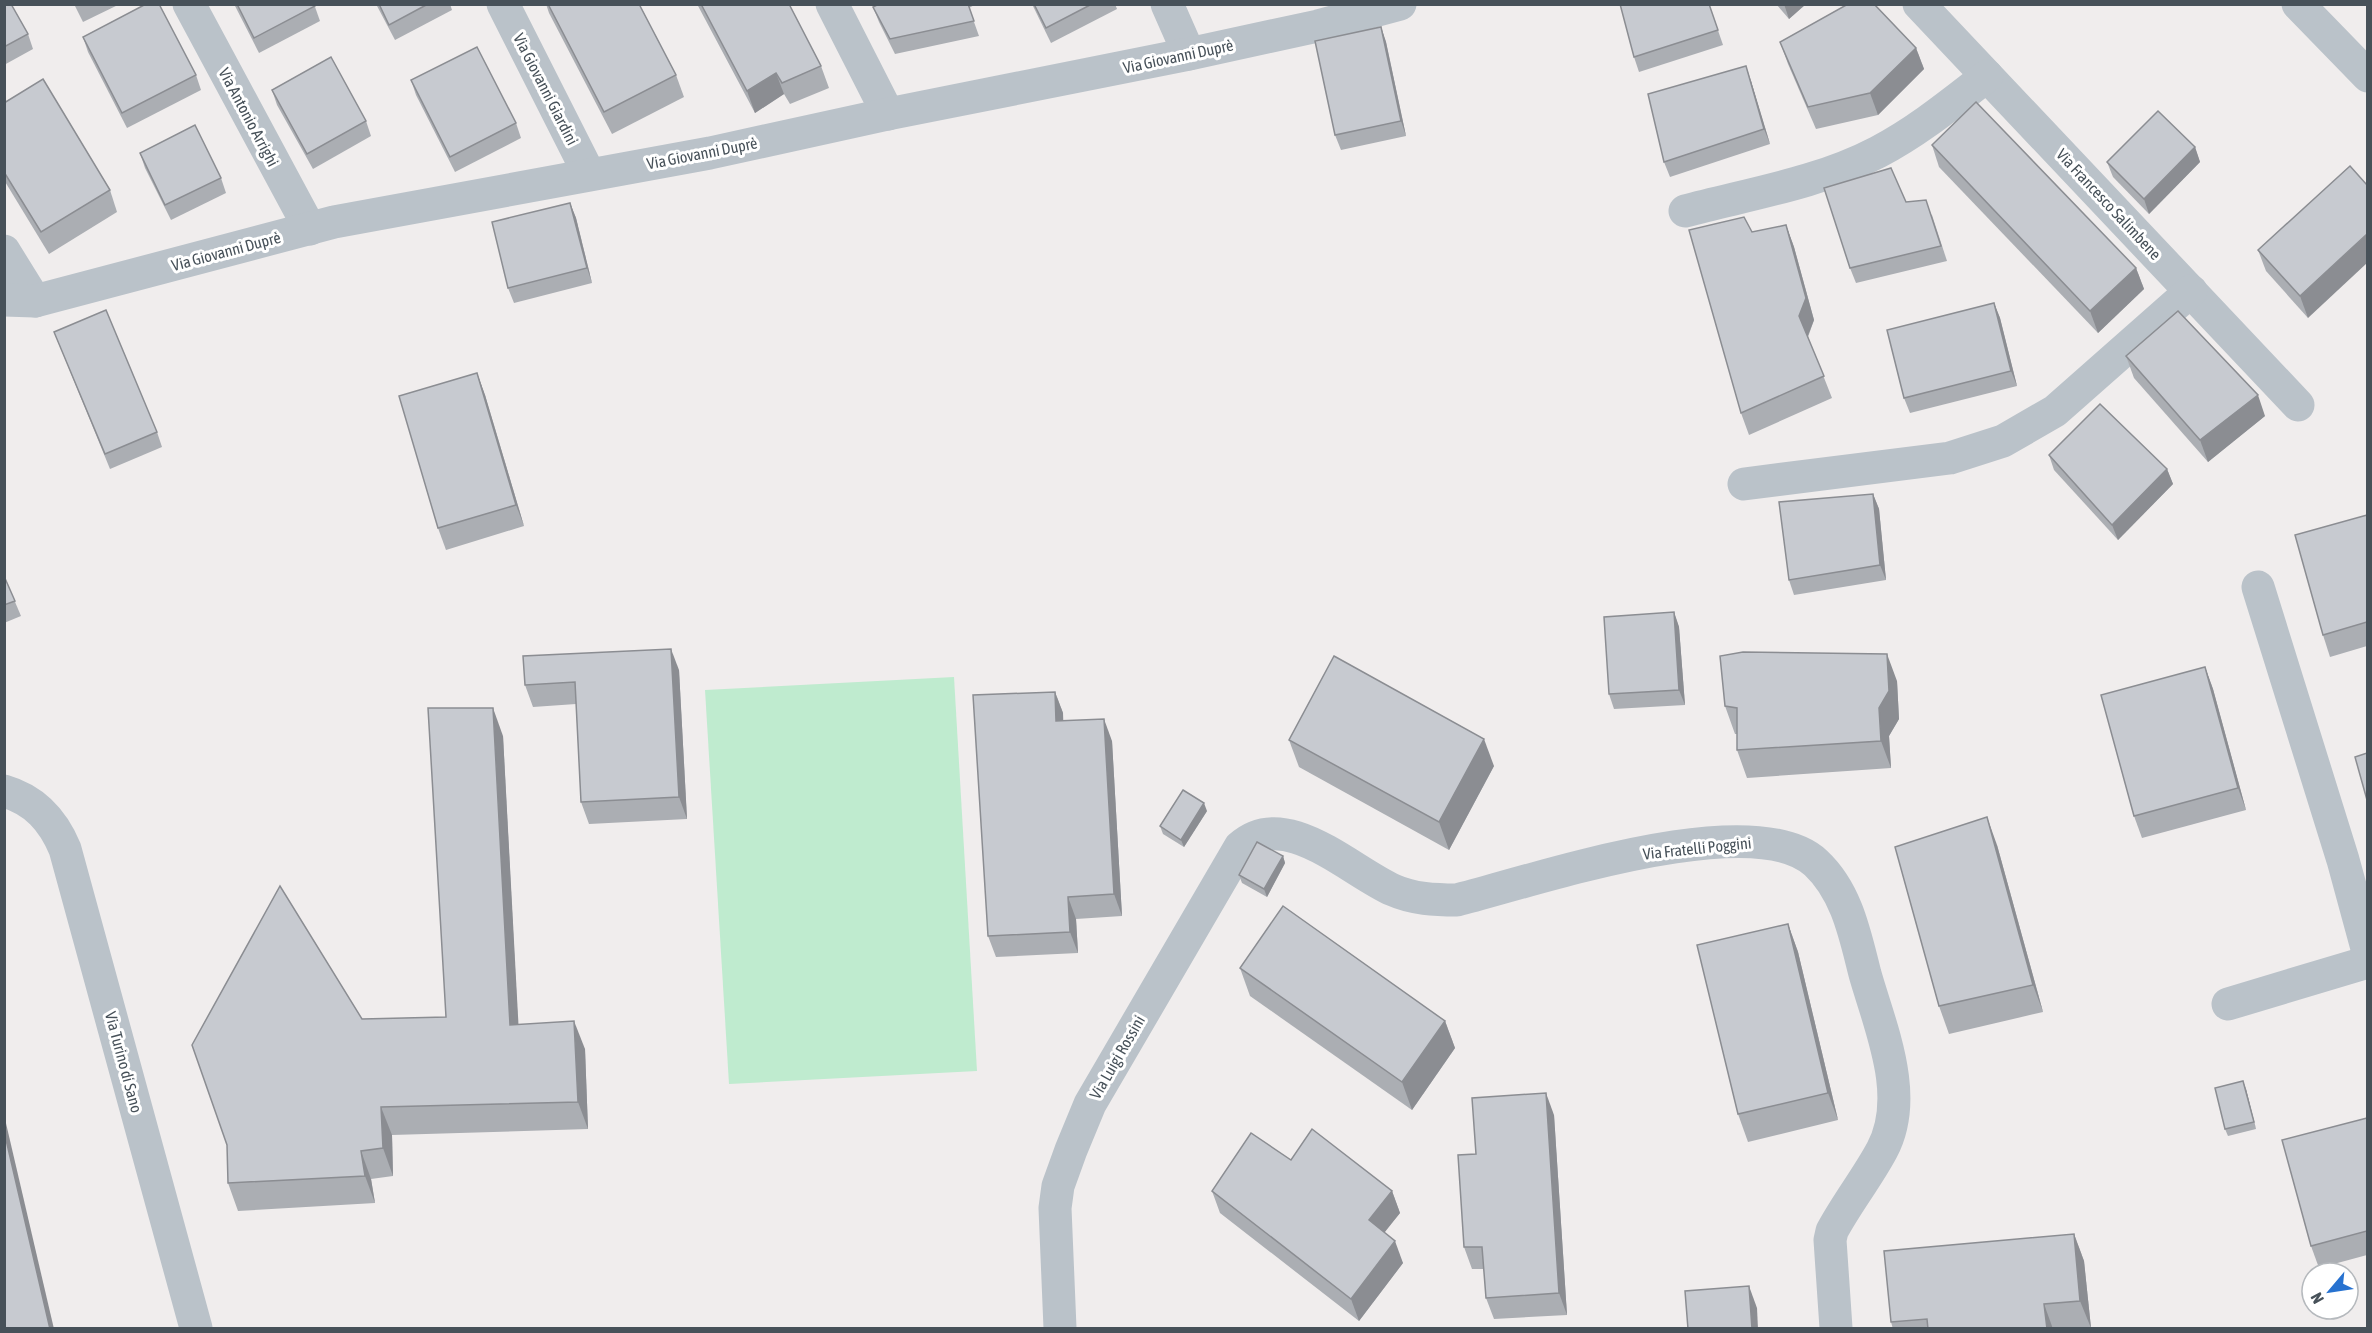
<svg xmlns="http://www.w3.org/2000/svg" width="2372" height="1333" viewBox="0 0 2372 1333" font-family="'Asap Condensed',sans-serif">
	<rect width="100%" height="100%" fill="#f0eded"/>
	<path fill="#bfebcf" d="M954,677L977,1071L729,1084L705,690Z"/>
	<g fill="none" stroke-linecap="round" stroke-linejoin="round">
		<g stroke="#bac2c9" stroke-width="33">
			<path d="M189,4L310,229"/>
			<path d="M503,4L589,174"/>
			<path d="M832,4L888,114"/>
			<path d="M1167,4L1189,54"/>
			<path d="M1919,4L2298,405"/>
			<path d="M2298,4L2368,76"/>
			<path d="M1685,211C1749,194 1819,183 1878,152C1918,131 1952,103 1987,76"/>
			<path d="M4,251L35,301"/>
			<path d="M4,300L35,301L334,222L710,153L888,114L1189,54L1318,26L1400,4"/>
			<path d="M1744,484L1950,458L2003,441L2055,411L2191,291"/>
			<path d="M2258,587L2343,860L2368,952"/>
			<path d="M4,791C35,800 53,820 65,849L196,1328"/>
			<path d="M2228,1004L2368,962"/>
			<path d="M1060,1328L1055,1208L1058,1186L1071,1150L1090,1104L1240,847C1285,806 1350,871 1393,890C1413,899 1435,900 1457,900C1533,881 1754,805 1816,863C1847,892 1855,935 1865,974C1880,1027 1911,1096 1882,1150C1867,1178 1847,1203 1832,1231L1830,1240L1836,1328"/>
		</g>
	</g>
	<g fill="#abaeb3">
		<path d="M4,4L28,34L33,49L4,65Z"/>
		<path d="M74,4H120L83,22Z"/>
		<path d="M234,4H314L320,21L259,53Z"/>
		<path d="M376,4H450L452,10L395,40Z"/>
		<path d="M546,4H639L676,75L684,97L612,134L549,13Z"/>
		<path d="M697,4H789L821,66L829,88L790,104L784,94L755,113Z"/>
		<path d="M879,4H976L969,8L979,36L895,54L879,22L873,7Z"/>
		<path d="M1032,4H1115L1117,9L1051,43Z"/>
		<path d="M1709,4L1723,45L1639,72L1634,57Z"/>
		<path d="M1776,4H1806L1789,19Z"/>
		<path d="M1381,27L1386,42L1406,136L1341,150L1335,135Z"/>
		<path d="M83,37L196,75L201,90L127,128L88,52Z"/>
		<path d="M1780,42L1916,48L1924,69L1878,115L1816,129L1788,64Z"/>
		<path d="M411,80L516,123L521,138L455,172L416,95Z"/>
		<path d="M1751,81L1770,144L1670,177L1664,162Z"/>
		<path d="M272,90L366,121L371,136L313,169L277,105Z"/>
		<path d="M4,103L110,190L117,212L49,254L4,180Z"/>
		<path d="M1932,145L2136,268L2144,289L2098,333L1939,167Z"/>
		<path d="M2195,147L2200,162L2149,214L2113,177L2107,162Z"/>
		<path d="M140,153L221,178L226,193L171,220L145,168Z"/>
		<path d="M2350,166L2308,318L2266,271L2258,250Z"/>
		<path d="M1906,202L1932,215L1947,261L1856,283L1850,268Z"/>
		<path d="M570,203L576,218L592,283L514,303L508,288Z"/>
		<path d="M1786,225L1794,247L1814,320L1808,337L1832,398L1749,435L1741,413L1752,232Z"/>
		<path d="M1994,303L2000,318L2017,386L1910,413L1904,398Z"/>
		<path d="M54,332L157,432L162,447L110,469Z"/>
		<path d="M2126,356L2265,416L2208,462L2134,378Z"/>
		<path d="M477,373L485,395L524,526L446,550L438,528Z"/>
		<path d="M2049,455L2167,469L2173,484L2118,540L2054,470Z"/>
		<path d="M1873,494L1879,509L1886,580L1794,595L1789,580Z"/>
		<path d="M2367,515V646L2330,657L2323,635Z"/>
		<path d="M4,576L21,616L4,623Z"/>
		<path d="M1674,612L1679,627L1685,705L1614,709L1609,694Z"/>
		<path d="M2205,667L2213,689L2246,810L2142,838L2134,816Z"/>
		<path d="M679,670L687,819L589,824L581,802L576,704L533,707L525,685Z"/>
		<path d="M1897,681L1899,719L1889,736L1891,768L1747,778L1737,750V734H1735L1725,706Z"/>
		<path d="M1055,692L1063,713V720L1112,741L1122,916L1076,919L1078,953L996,957L988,936Z"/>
		<path d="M503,736L518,1025L585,1049L588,1129L392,1135L393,1176L371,1179L375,1203L238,1211L228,1183L362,1019L446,1017Z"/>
		<path d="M1289,740L1494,766L1449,850L1299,767Z"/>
		<path d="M1207,811L1184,847L1163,834L1160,826Z"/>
		<path d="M1997,845L2043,1012L1949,1034L1939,1006Z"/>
		<path d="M1283,856L1285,863L1267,897L1242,883L1239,875Z"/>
		<path d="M1788,924L1798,952L1838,1120L1748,1142L1738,1114Z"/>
		<path d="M1240,968L1445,1021L1455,1048L1412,1110L1250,996Z"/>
		<path d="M2246,1089L2256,1129L2228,1136L2225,1129Z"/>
		<path d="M1554,1115L1567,1315L1494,1319L1486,1298L1484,1269H1472L1464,1247L1476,1154Z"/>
		<path d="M2367,1118V1255L2319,1268L2311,1246Z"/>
		<path d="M1291,1160L1392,1191L1400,1213L1384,1232L1403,1263L1359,1321L1220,1213L1212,1191Z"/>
		<path d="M2074,1234L2084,1261L2091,1328L1893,1329L1891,1322Z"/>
	</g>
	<g fill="#8b8d92">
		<path d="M1784,4H1806L1789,19Z"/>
		<path d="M1381,27L1386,42L1406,136L1401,121Z"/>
		<path d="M1916,48L1924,69L1878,115L1870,93Z"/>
		<path d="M1746,66L1751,81L1770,144L1764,129Z"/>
		<path d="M776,73L784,94L755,113L747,91Z"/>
		<path d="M2195,147L2200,162L2149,214L2144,199Z"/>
		<path d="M570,203L576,218L592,283L587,268Z"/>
		<path d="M1786,225L1794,247L1814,320L1807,338L1799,316Z"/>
		<path d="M2367,234V263L2308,318L2300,296Z"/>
		<path d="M2136,268L2144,289L2098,333L2090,311Z"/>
		<path d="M1994,303L2000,318L2017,386L2011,371Z"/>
		<path d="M477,373L485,395L524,526L516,505Z"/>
		<path d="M2258,395L2265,416L2208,462L2200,440Z"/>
		<path d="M2167,469L2173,484L2118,540L2112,525Z"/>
		<path d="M1873,494L1879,509L1886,580L1880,565Z"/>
		<path d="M1674,612L1679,627L1685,705L1679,690Z"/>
		<path d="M671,649L679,670L687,819L679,797Z"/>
		<path d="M1887,654L1897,681L1899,719L1889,736L1891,768L1881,741L1879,708Z"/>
		<path d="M2205,667L2213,689L2246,810L2238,788Z"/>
		<path d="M1055,692L1063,713L1064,742L1056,721Z"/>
		<path d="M493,708L503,736L520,1053L510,1025Z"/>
		<path d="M1104,719L1112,741L1122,916L1114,894Z"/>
		<path d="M1484,739L1494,766L1449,850L1439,822Z"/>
		<path d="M1204,803L1207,811L1184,847L1181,840Z"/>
		<path d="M1987,817L1997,845L2043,1012L2033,985Z"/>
		<path d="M1283,856L1285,863L1267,897L1264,889Z"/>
		<path d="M1068,897L1076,919L1078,953L1070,932Z"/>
		<path d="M1788,924L1798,952L1838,1120L1828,1093Z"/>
		<path d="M574,1021L585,1049L588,1129L578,1102Z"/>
		<path d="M1445,1021L1455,1048L1412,1110L1402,1082Z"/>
		<path d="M2243,1081L2246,1089L2256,1129L2254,1122Z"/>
		<path d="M1546,1093L1554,1115L1567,1315L1559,1293Z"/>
		<path d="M381,1107L392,1135L393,1176L383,1148Z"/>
		<path d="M4,1116L5,1119L54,1329H50L4,1131Z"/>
		<path d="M361,1151L371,1179L375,1203L365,1176Z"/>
		<path d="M1392,1191L1400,1213L1377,1242L1369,1220Z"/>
		<path d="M2074,1234L2084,1261L2091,1328L2080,1301Z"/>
		<path d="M1395,1241L1403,1263L1359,1321L1351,1299Z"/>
		<path d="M1749,1286L1757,1308L1758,1329H1752Z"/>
		<path d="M2044,1304L2053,1329H2047Z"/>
	</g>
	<g fill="#c7cad0" stroke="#8b8d92" stroke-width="1.5">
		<path d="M4,4H11L28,34L4,47Z"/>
		<path d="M146,4H159L196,75L122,113L83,37Z"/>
		<path d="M237,4H314L315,6L254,38Z"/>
		<path d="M379,4H428L389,25Z"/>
		<path d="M548,4H639L676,75L604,112Z"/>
		<path d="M701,4H789L821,66L782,83L776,73L747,91Z"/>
		<path d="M879,4H968L974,21L890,39L873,7Z"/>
		<path d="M1034,4H1092L1046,28Z"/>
		<path d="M1620,4H1709L1718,30L1634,57Z"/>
		<path d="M1848,4H1874L1916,48L1870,93L1808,107L1780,42Z"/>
		<path d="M1381,27L1401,121L1335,135L1315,41Z"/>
		<path d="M477,47L516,123L450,157L411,80Z"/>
		<path d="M331,57L366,121L307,154L272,90Z"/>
		<path d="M1746,66L1764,129L1664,162L1648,94Z"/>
		<path d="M43,79L110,190L41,232L4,172V103Z"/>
		<path d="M1976,102L2136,268L2090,311L1932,145Z"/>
		<path d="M2158,111L2195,147L2144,199L2107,162Z"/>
		<path d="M195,125L221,178L165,205L140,153Z"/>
		<path d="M2350,166L2367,185V234L2300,296L2258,250Z"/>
		<path d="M1891,168L1906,202L1926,200L1941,246L1850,268L1824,188Z"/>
		<path d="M570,203L587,268L508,288L492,222Z"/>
		<path d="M1744,217L1752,232L1786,225L1806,298L1799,316L1824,376L1741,413L1689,230Z"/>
		<path d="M1994,303L2011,371L1904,398L1887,330Z"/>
		<path d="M106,310L157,432L105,454L54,332Z"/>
		<path d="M2178,311L2258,395L2200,440L2126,356Z"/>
		<path d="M477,373L516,505L438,528L399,396Z"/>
		<path d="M2100,404L2167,469L2112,525L2049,455Z"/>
		<path d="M1873,494L1880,565L1789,580L1779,502Z"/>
		<path d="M2367,515V622L2323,635L2295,535Z"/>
		<path d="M4,576L15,601L4,605Z"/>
		<path d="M1674,612L1679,690L1609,694L1604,617Z"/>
		<path d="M671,649L679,797L581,802L575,682L525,685L523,656Z"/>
		<path d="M1743,652L1887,654L1889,691L1879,708L1881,741L1737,750V708L1725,706L1720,656Z"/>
		<path d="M1334,656L1484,739L1439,822L1289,740Z"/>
		<path d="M2205,667L2238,788L2134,816L2101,695Z"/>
		<path d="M1055,692L1056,721L1104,719L1114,894L1068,897L1070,932L988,936L973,695Z"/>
		<path d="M428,708H493L510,1025L574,1021L578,1102L381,1107L383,1148L361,1151L365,1176L228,1183L227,1145L192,1045L280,886L362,1019L446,1017Z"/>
		<path d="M2367,753V800L2355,757Z"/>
		<path d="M1183,790L1204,803L1181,840L1160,826Z"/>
		<path d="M1987,817L2033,985L1939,1006L1895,847Z"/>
		<path d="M1257,842L1283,856L1264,889L1239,875Z"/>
		<path d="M1283,906L1445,1021L1402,1082L1240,968Z"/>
		<path d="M1788,924L1828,1093L1738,1114L1697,945Z"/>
		<path d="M2243,1081L2254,1122L2225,1129L2215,1088Z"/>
		<path d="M1546,1093L1559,1293L1486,1298L1482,1247H1464L1458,1155L1476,1154L1472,1098Z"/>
		<path d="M2367,1118V1231L2311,1246L2282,1140Z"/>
		<path d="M1312,1129L1392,1191L1369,1220L1395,1241L1351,1299L1212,1191L1251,1133L1291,1160Z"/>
		<path d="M4,1131L50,1329H4Z"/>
		<path d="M2074,1234L2080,1301L2044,1304L2047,1329H1928L1927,1319L1891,1322L1884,1251Z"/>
		<path d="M1749,1286L1752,1329H1688L1685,1291Z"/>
	</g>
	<g text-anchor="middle" stroke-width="6" stroke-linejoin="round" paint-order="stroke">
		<g font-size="16" fill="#475159" stroke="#fff">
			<text transform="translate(1178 56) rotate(-12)" y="6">Via Giovanni Duprè</text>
			<text transform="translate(546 89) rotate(63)" y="6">Via Giovanni Giardini</text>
			<text transform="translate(249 117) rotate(62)" y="6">Via Antonio Arrighi</text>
			<text transform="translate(702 153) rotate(-11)" y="6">Via Giovanni Duprè</text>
			<text transform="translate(2109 204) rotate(47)" y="6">Via Francesco Salimbene</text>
			<text transform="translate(226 251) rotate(-15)" y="6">Via Giovanni Duprè</text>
			<text transform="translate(1697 848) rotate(-6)" y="6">Via Fratelli Poggini</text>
			<text transform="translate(1117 1057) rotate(-60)" y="6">Via Luigi Rossini</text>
			<text transform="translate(124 1062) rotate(75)" y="6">Via Turino di Sano</text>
		</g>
	</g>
	<rect width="2372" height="1333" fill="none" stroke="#475159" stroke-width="12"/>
	<g transform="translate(2330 1291) rotate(241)"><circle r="28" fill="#ffffff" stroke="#b5b9bd" stroke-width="1.5"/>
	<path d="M0-4.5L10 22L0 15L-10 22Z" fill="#2772d0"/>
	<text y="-9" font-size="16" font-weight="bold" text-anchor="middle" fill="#475159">N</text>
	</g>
</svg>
